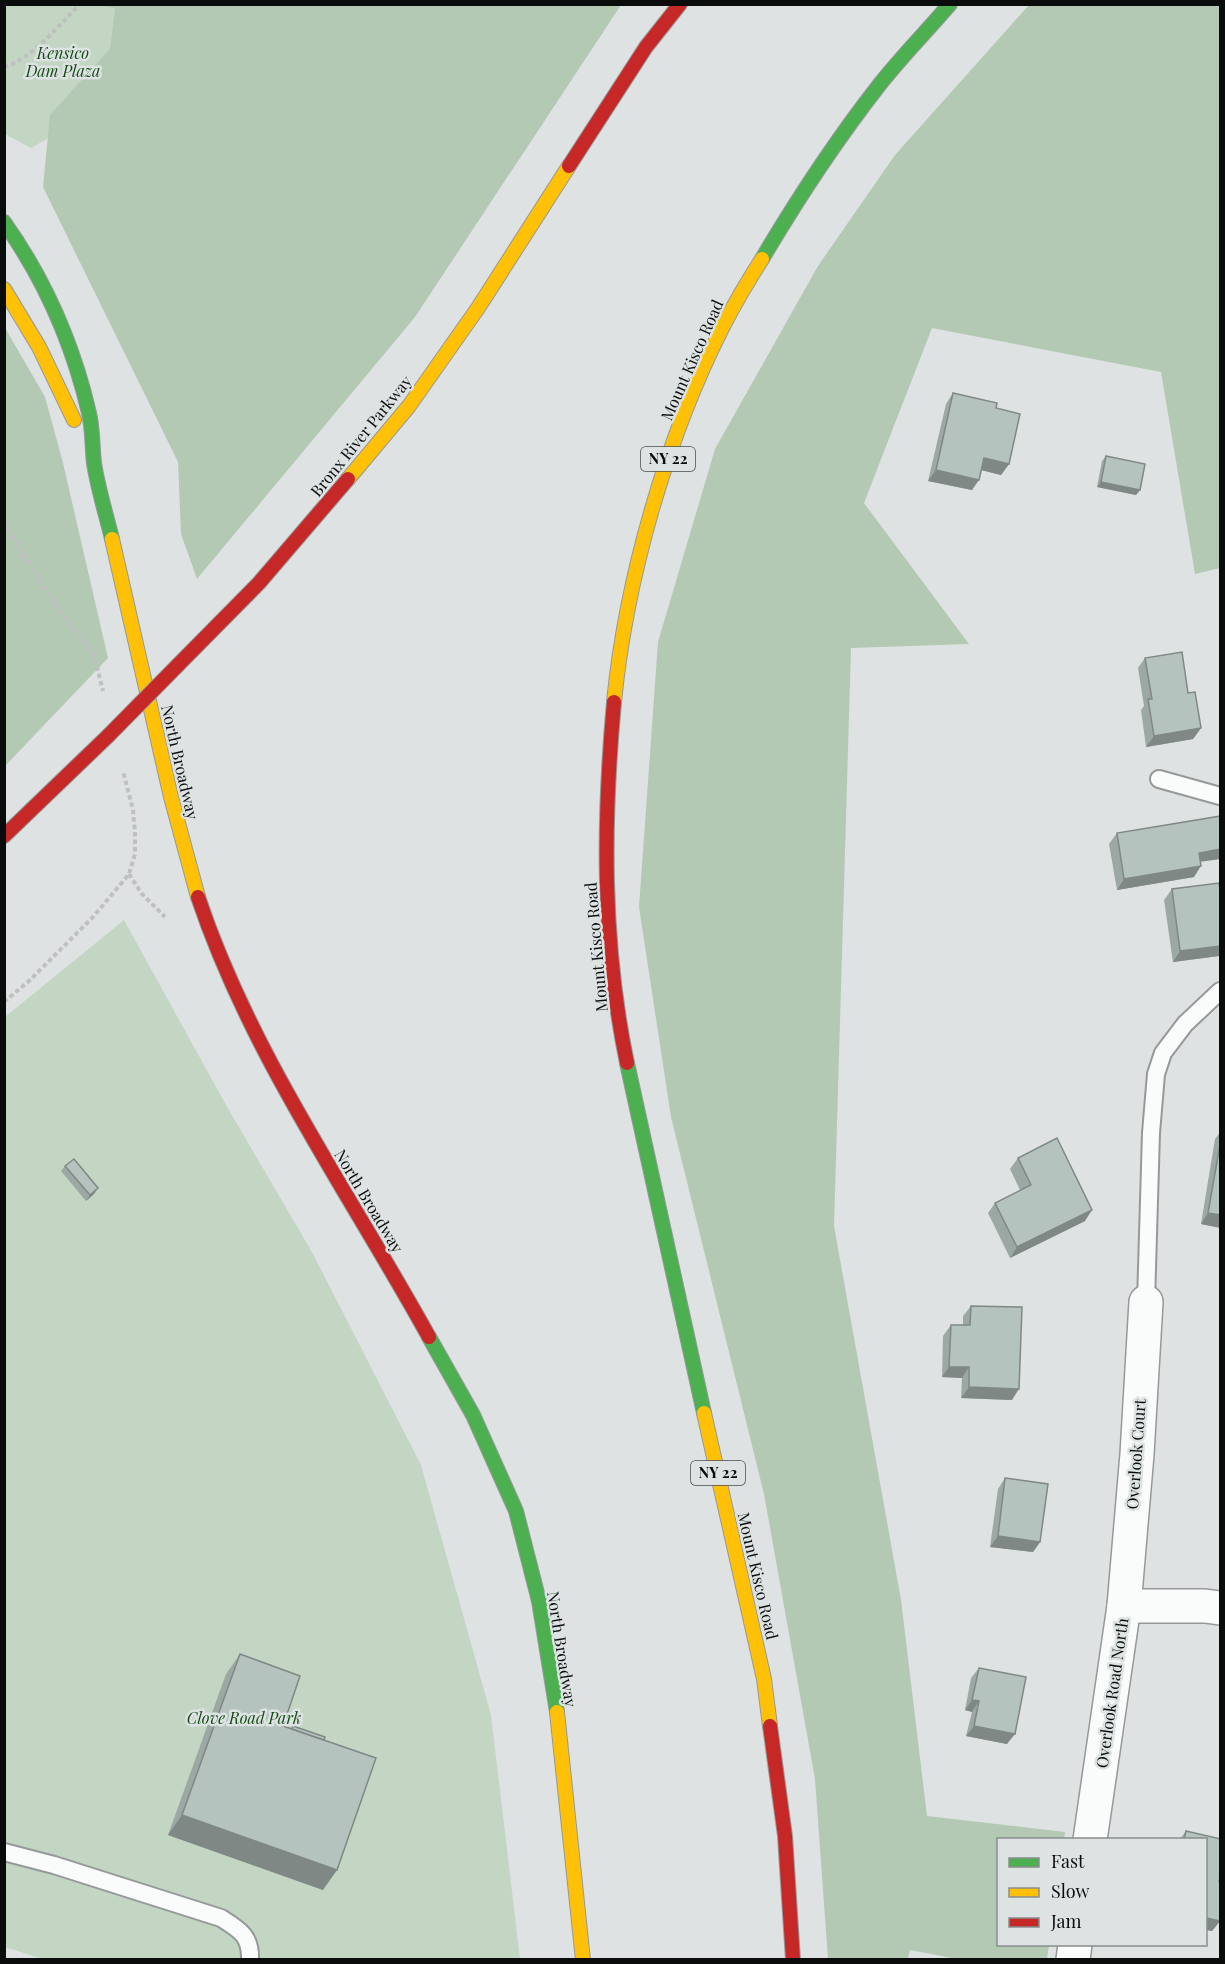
<svg xmlns="http://www.w3.org/2000/svg" width="1225" height="1964" viewBox="0 0 1225 1964" font-family="'Playfair Display',serif">
	<rect width="100%" height="100%" fill="#dee2e2"/>
	<g fill="#c3d5c3">
		<path d="M4,5H280L31,148L5,134Z"/>
		<path d="M124,920L226,1105L313,1254L421,1465L491,1715L520,1959L46,1960L5,1947V1017Z"/>
	</g>
	<g fill="#b3c9b3">
		<path d="M96,5H621L415,317L197,579L181,534L178,462L43,187L50,115L110,49L115,8Z"/>
		<path d="M1029,5H1220V568L1195,574L1161,372L932,328L864,503L969,644L851,648L834,1226L901,1600L927,1816L1065,1832L1064,1839L998,1840V1944L1049,1945L1047,1959H957L910,1950L908,1959H828L815,1779L764,1494L671,1117L639,907L658,642L715,449L818,266L895,155Z"/>
		<path d="M4,326L45,397L63,463L108,658L5,766Z"/>
	</g>
	<g fill="none" stroke-linecap="round" stroke-linejoin="round">
		<defs>
			<g id="lane">
				<path d="M1159,779L1220,796"/>
				<path d="M1146,1302L1151,1133L1156,1074L1163,1053L1185,1024L1220,991"/>
				<path d="M4,1852L54,1865L221,1918C240,1930 251,1936 250,1960"/>
			</g>
			<g id="street">
				<path d="M1124,1606L1137,1454L1146,1302"/>
				<path d="M1090,1840L1124,1606H1205L1220,1608"/>
				<path d="M1073,1960L1075,1944"/>
			</g>
			<g id="fast">
				<path d="M4,222C45,280 73,344 89,413C93,430 92,446 94,463C98,489 106,514 112,539"/>
				<path d="M762,259C798,198 837,139 880,84C902,56 927,31 950,4"/>
				<path d="M627,1063L704,1413"/>
				<path d="M429,1337L473,1415L516,1511L539,1601L557,1712"/>
			</g>
			<g id="slow">
				<path d="M4,289L39,347L74,420"/>
				<path d="M348,479L409,406L478,308L569,166"/>
				<path d="M112,539L171,797L198,897"/>
				<path d="M614,702C626,579 667,436 723,326C735,303 748,281 762,259"/>
				<path d="M704,1413L764,1679L770,1726"/>
				<path d="M557,1712L583,1960"/>
			</g>
			<g id="jam">
				<path d="M569,166L646,47L680,4"/>
				<path d="M178,665L259,583L348,479"/>
				<path d="M614,702C603,823 602,944 627,1063"/>
				<path d="M4,836L108,736"/>
				<path d="M198,897C251,1055 349,1192 429,1337"/>
				<path d="M770,1726L785,1836L793,1960"/>
			</g>
		</defs>
		<use href="#lane" stroke="#969999" stroke-width="20"/>
		<use href="#street" stroke="#969999" stroke-width="36"/>
		<use href="#fast" stroke="#969999" stroke-width="16"/>
		<use href="#slow" stroke="#969999" stroke-width="16"/>
		<use href="#jam" stroke="#969999" stroke-width="16"/>
		<g stroke="#bfc0c0" stroke-width="4" stroke-dasharray="4.5 3" stroke-linecap="butt">
			<path d="M4,67C31,60 60,24 80,4"/>
			<path d="M4,522L56,605L94,655L103,691"/>
			<path d="M129,874L142,894L165,917"/>
			<path d="M4,1002L30,980L93,917L129,874L135,854V833L133,810L123,771"/>
		</g>
		<use href="#lane" stroke="#fafbfb" stroke-width="16"/>
		<use href="#street" stroke="#fafbfb" stroke-width="33"/>
		<use href="#fast" stroke="#4caf50" stroke-width="14"/>
		<use href="#slow" stroke="#ffc107" stroke-width="14"/>
		<use href="#jam" stroke="#c62828" stroke-width="14"/>
		<defs>
			<path id="jam-bridge" d="M108,736L178,665"/>
		</defs>
		<use href="#jam-bridge" stroke="#969999" stroke-width="16" stroke-linecap="butt"/>
		<use href="#jam-bridge" stroke="#c62828" stroke-width="14"/>
	</g>
	<g fill="#9ca8a3">
		<path d="M953,393L1009,464L1001,475L981,470L972,490L928,481L946,404Z"/>
		<path d="M1106,456L1140,490L1136,495L1097,487L1102,461Z"/>
		<path d="M1145,658L1188,693L1201,728L1193,739L1146,747L1141,710L1144,706L1138,668Z"/>
		<path d="M1117,833L1201,862L1194,877L1117,890L1109,844Z"/>
		<path d="M1172,889L1221,896V954L1219,956L1173,962L1164,900Z"/>
		<path d="M1221,1131V1228L1201,1224L1215,1139Z"/>
		<path d="M1018,1158L1085,1221L1010,1258L988,1213L995,1203L1020,1190L1010,1169Z"/>
		<path d="M65,1166L94,1194L86,1201L61,1171Z"/>
		<path d="M971,1306L1012,1400L961,1398L962,1378L942,1377L943,1336L951,1325H963V1316Z"/>
		<path d="M1005,1478L1040,1542L1033,1552L990,1547L998,1489Z"/>
		<path d="M240,1654L283,1726L291,1728L293,1726L324,1740L323,1890L168,1835L226,1674Z"/>
		<path d="M979,1668L1007,1744L966,1736L972,1712L965,1710L971,1678Z"/>
		<path d="M1186,1831L1221,1839V1875L1219,1881L1221,1882V1917L1220,1921L1212,1931L1206,1930V1839H1180Z"/>
	</g>
	<g fill="#7f8885">
		<path d="M984,458L1009,464L1001,475L977,469Z"/>
		<path d="M936,470L979,480L972,490L928,481Z"/>
		<path d="M1101,482L1140,490L1136,495L1097,487Z"/>
		<path d="M1201,728L1193,739L1146,747L1154,736Z"/>
		<path d="M1221,849V859L1191,863L1199,853Z"/>
		<path d="M1201,866L1194,877L1117,890L1124,879Z"/>
		<path d="M1221,946V954L1219,956L1173,962L1180,951Z"/>
		<path d="M98,1188L94,1194L86,1201L90,1195Z"/>
		<path d="M1092,1210L1085,1221L1010,1258L1017,1247Z"/>
		<path d="M1208,1213L1221,1215V1228L1201,1224Z"/>
		<path d="M949,1367H969L962,1378L942,1377Z"/>
		<path d="M969,1387L1019,1389L1012,1400L961,1398Z"/>
		<path d="M998,1536L1040,1542L1033,1552L990,1547Z"/>
		<path d="M972,1700L979,1701L972,1712L965,1710Z"/>
		<path d="M974,1726L1015,1734L1007,1744L966,1736Z"/>
		<path d="M182,1815L337,1870L323,1890L168,1835Z"/>
		<path d="M1206,1918L1220,1921L1212,1931L1206,1930Z"/>
	</g>
	<g fill="#b5c3be" stroke="#7f8885" stroke-width="1.5">
		<path d="M953,393L997,403L996,408L1020,414L1009,464L984,458L979,480L936,470Z"/>
		<path d="M1106,456L1145,464L1140,490L1101,482Z"/>
		<path d="M1182,652L1188,693L1195,692L1201,728L1154,736L1148,699H1152L1145,658Z"/>
		<path d="M1221,816V849L1199,853L1201,866L1124,879L1117,833Z"/>
		<path d="M1219,883L1221,896V946L1180,951L1172,889Z"/>
		<path d="M1057,1138L1092,1210L1017,1247L995,1203L1031,1185L1018,1158Z"/>
		<path d="M1221,1139V1215L1208,1213Z"/>
		<path d="M74,1159L98,1188L90,1195L65,1166Z"/>
		<path d="M971,1306L1022,1307L1019,1389L969,1387V1367H949L951,1325H970Z"/>
		<path d="M1005,1478L1048,1484L1040,1542L998,1536Z"/>
		<path d="M240,1654L300,1676L283,1726L376,1758L337,1870L182,1815Z"/>
		<path d="M979,1668L1026,1677L1015,1734L974,1726L979,1701L972,1700Z"/>
		<path d="M293,1726L325,1737L324,1740L292,1729Z"/>
		<path d="M1186,1831L1221,1839V1875L1219,1881L1221,1882V1917L1220,1921L1206,1918V1839H1184Z"/>
	</g>
	<g text-anchor="middle" stroke-width="5" stroke-linejoin="round" paint-order="stroke">
		<g fill="#dde3e3" stroke="#494c4c" stroke-width="1.5">
			<rect x="641" y="447" width="54" height="24" rx="4.5"/>
			<rect x="691" y="1461" width="54" height="24" rx="4.5"/>
		</g>
		<g font-size="15" font-weight="bold" fill="#0a0c0c">
			<text x="668" y="464">NY 22</text>
			<text x="718" y="1478">NY 22</text>
		</g>
		<g font-size="16" font-style="italic" fill="#164b15" stroke="#dde3e3">
			<text x="63" y="59">Kensico<tspan x="63" dy="18">Dam Plaza</tspan></text>
			<text x="244" y="1724">Clove Road Park</text>
		</g>
		<g font-size="16" fill="#0a0c0c" stroke="#dde3e3">
			<text transform="translate(692 360) rotate(-66)" y="6">Mount Kisco Road</text>
			<text transform="translate(361 436) rotate(-51)" y="6">Bronx River Parkway</text>
			<text transform="translate(180 762) rotate(77)" y="6">North Broadway</text>
			<text transform="translate(596 947) rotate(-95)" y="6">Mount Kisco Road</text>
			<text transform="translate(369 1201) rotate(59)" y="6">North Broadway</text>
			<text transform="translate(1136 1454) rotate(-86)" y="6">Overlook Court</text>
			<text transform="translate(758 1576) rotate(77)" y="6">Mount Kisco Road</text>
			<text transform="translate(562 1649) rotate(81)" y="6">North Broadway</text>
			<text transform="translate(1112 1693) rotate(-82)" y="6">Overlook Road North</text>
		</g>
	</g>
	<rect width="1225" height="1964" fill="none" stroke="#0a0c0c" stroke-width="12"/>
	<rect x="997" y="1838" width="210" height="108" fill="#dde3e3" stroke="#898d8d" stroke-width="1.5"/>
	<rect x="1009" y="1858" width="30" height="9" fill="#4caf50" stroke="#898d8d" stroke-width="1.5"/>
	<text x="1051" y="1868" font-size="18" fill="#0a0c0c">Fast</text>
	<rect x="1009" y="1888" width="30" height="9" fill="#ffc107" stroke="#898d8d" stroke-width="1.5"/>
	<text x="1051" y="1898" font-size="18" fill="#0a0c0c">Slow</text>
	<rect x="1009" y="1918" width="30" height="9" fill="#c62828" stroke="#898d8d" stroke-width="1.5"/>
	<text x="1051" y="1928" font-size="18" fill="#0a0c0c">Jam</text>
</svg>
